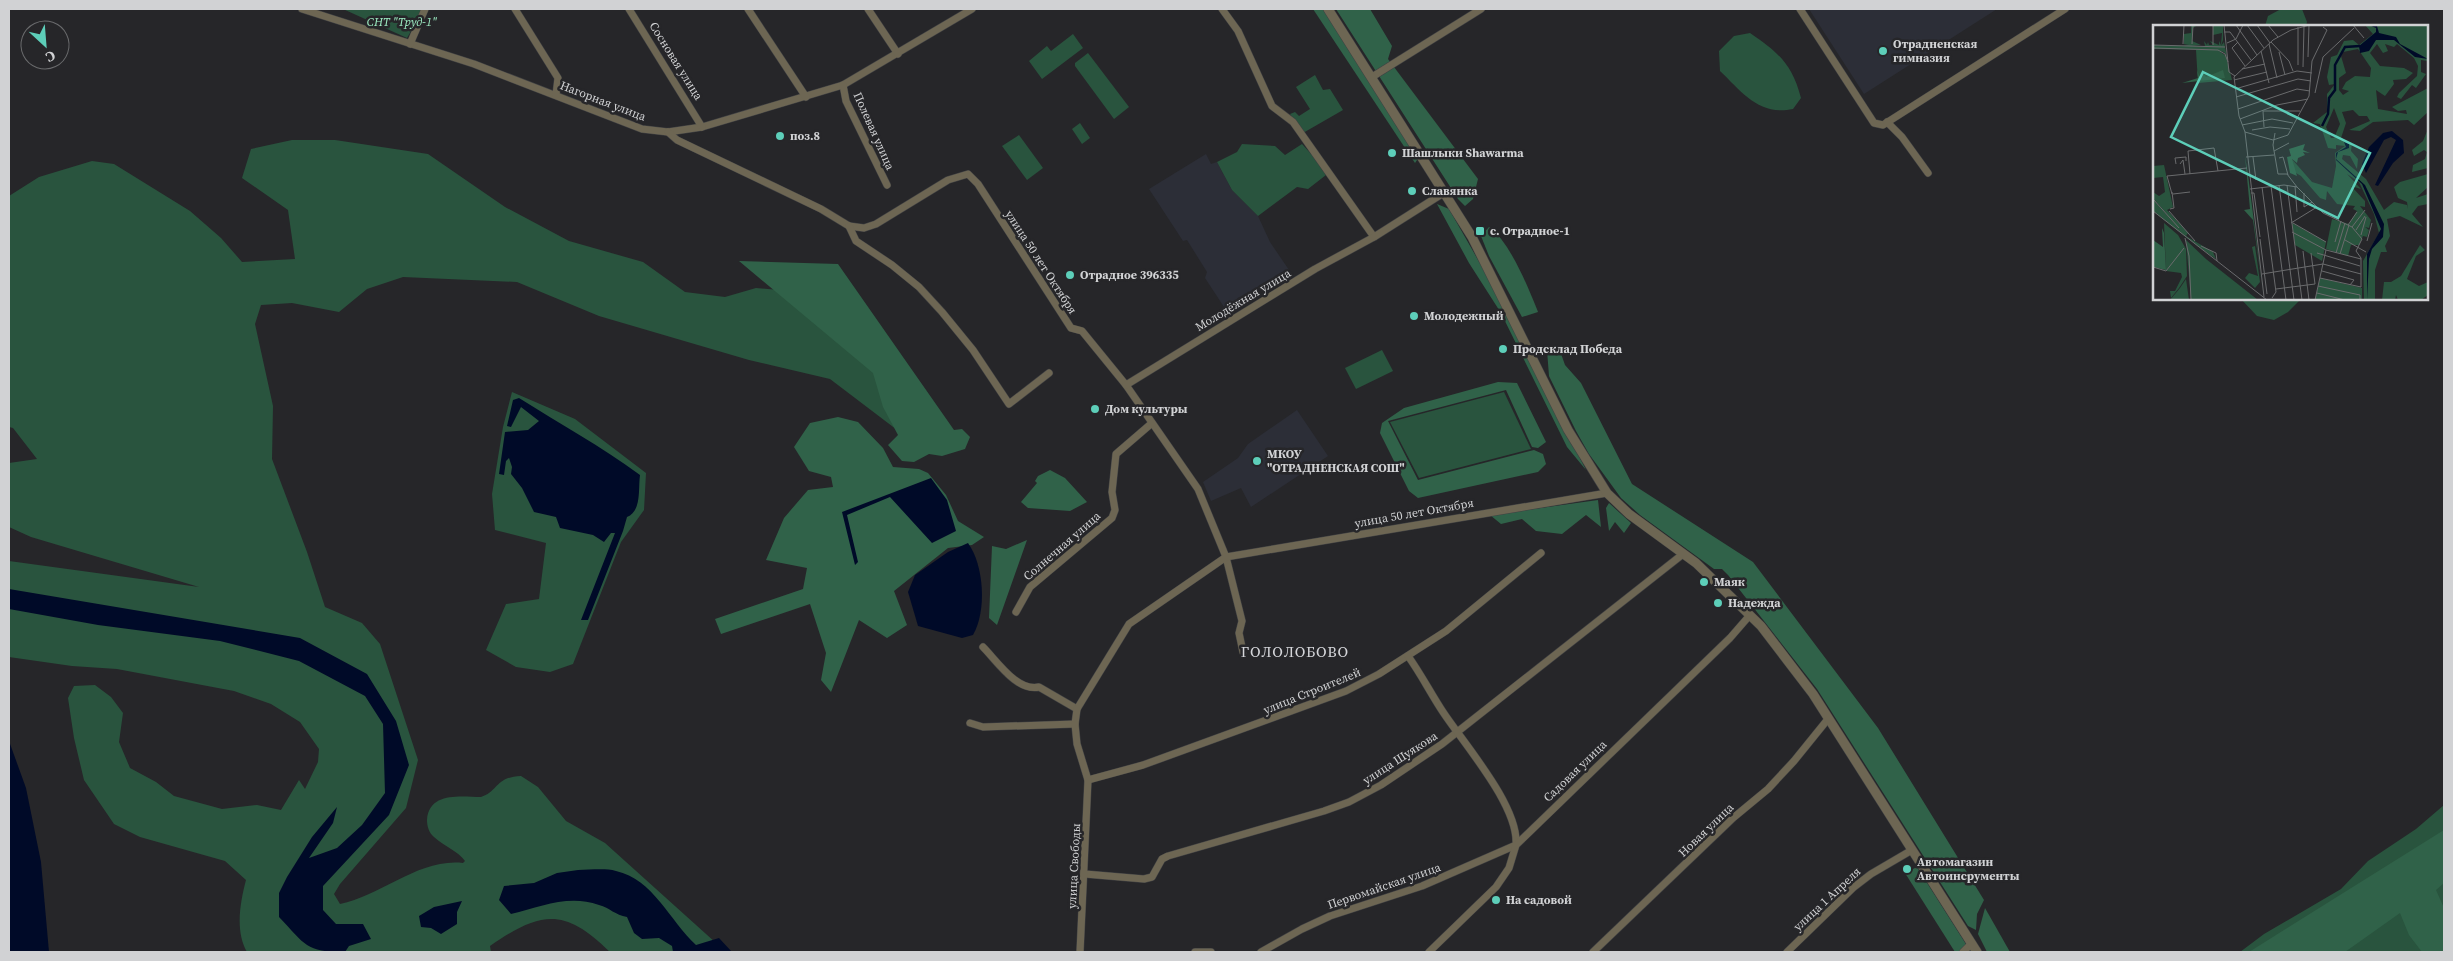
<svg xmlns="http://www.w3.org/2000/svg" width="2453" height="961" viewBox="0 0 2453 961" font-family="'Source Serif 4',serif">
	<rect width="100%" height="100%" fill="#262629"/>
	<g fill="#2c2e37">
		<path d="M1809,9H1997L1864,94Z"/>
		<path d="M1206,154L1211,164L1217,162L1232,190L1258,216L1270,242L1289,270L1226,310L1205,278L1207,272L1187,240L1183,241L1149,189Z"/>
		<path d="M1297,410L1328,456L1251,507L1241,488L1211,501L1203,482L1238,458L1248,444Z"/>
	</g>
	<g fill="#29543e">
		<path d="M343,9H424L407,38Z"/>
		<path d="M2281,9H2302L2307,22L2306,26H2265L2268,16Z"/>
		<path d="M1750,33C1779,53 1792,64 1801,98L1793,109C1759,116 1743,93 1720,71L1719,51L1734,36Z"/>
		<path d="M1073,34L1083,48L1042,79L1029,61L1047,46L1051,51Z"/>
		<path d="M1088,53L1129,107L1114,119L1075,66V63Z"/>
		<path d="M1315,75L1323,90L1330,89L1343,110L1303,133L1290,114L1295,112L1299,116L1310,109L1296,87Z"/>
		<path d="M1080,123L1090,138L1082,144L1072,129Z"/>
		<path d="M1019,135L1043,168L1027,180L1002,146Z"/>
		<path d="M292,140H335L428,154L505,207L569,241L643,262L685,292L725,297L756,288L815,293L842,308L909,439L830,379L749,360L599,316L517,282L403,277L367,289L339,312L292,303L261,305L255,324L273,406L272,459L307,552L325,607L362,623L380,644L418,760L406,808L340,884L334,894L340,904C381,896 419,858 463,863L465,861C458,851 444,846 434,837C429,833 427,826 427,820C429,791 462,797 481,797C498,792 495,777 521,776L538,787L566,821L605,843L726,952H610C564,907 541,911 490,946L491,952H247C235,931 240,903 246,880L225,861L140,837L114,824L84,780L74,738L68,698L74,686L95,685L111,697L123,713L119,742L130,768L156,782L174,796L222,809L257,805L281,810L299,780L305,789L318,762L319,749L300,722L271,704L234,691L117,669L72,666L9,657V561L199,587L31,537L9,527V463L37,459L13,428L9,427V196L39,177L92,161L114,164L190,211L221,238L242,262L295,259L288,210L242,178L251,149Z"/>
		<path d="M1242,144L1275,146L1285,155L1302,144L1313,156L1326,175L1308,189L1297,187L1258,216L1232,190L1217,162L1237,152Z"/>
		<path d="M2241,299H2301L2288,312L2274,320L2257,316Z"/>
		<path d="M1382,350L1393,371L1356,389L1345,368Z"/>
		<path d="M512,392L575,419L646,473L644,510L621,542L573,664L550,672L516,667L486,650L506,604L539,599L546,543L495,530L492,494L503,427Z"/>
		<path d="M1504,392L1531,449L1419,478L1390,422Z"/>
		<path d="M2444,805V952H2240L2264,934L2341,889L2368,861L2416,829Z"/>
	</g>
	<g fill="#306249">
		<path d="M1313,9H1323L1419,157L1415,163Z"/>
		<path d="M1336,9H1370L1392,46L1388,59L1478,179L1473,199L1465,206L1458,199Z"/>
		<path d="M1437,204L1449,209L1493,286L1586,470L1567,447L1501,313L1469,263Z"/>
		<path d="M1489,227C1510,242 1528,287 1538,312L1522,317L1489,256L1481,236Z"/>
		<path d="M739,261L838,264L954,430L962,429L970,437L965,449L942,456L929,454L914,462L902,461L888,445L898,435L883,407L873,373Z"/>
		<path d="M1559,348L1565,365L1581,383L1632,484L1753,562L1878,728L1984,900L1977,914L1976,930L1968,926L1817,689L1728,575L1722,569H1714L1640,515L1621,498L1589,454L1576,431L1549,376L1547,350Z"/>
		<path d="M1498,382L1517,383L1546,442L1538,448L1532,447L1506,390L1388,421L1418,480L1534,450L1543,454L1546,464L1538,472L1418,498L1409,491L1380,433L1382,423L1404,408Z"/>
		<path d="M838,417L858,422L883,448L893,467L919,469L928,473L946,495L958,521L984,537L972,545L948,548L894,591L907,625L887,638L859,620L831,692L821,680L826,653L810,604L721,634L715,619L803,589L807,568L766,560L784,518L808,490L833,487L831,477L809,471L794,447L810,423Z"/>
		<path d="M1050,470L1065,478L1087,502L1070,511L1028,508L1021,502L1037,483L1035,481L1038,476Z"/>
		<path d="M1598,500L1601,527L1586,515L1562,534L1536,531L1522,519L1501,524L1490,515Z"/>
		<path d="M1609,503L1631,523L1624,533L1615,522L1609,531L1606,508Z"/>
		<path d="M1027,540L997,625L989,618L992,546L1006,549Z"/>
		<path d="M2444,830V883L2436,890L2444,908V952H2422L2409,935L2400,913L2345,952H2249Z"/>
		<path d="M1917,867L1971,952H1955L1905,873Z"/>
		<path d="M1985,908L2010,952H1987L1978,934Z"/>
	</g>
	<g fill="#000a28">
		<path d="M519,398C560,424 601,446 640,475C638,489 642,511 627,517L623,531L588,620H581L615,533H611L604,542L593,535L560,528L556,517L534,512L522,488L511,474L512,467L509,458L506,461L504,475L499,474L505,432L528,430L539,421L521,407L511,427L507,426L513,400Z"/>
		<path d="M931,478L947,500L956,531L932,543L890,497L847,515L858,562L855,565L842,512Z"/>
		<path d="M968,543C984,565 987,611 973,635L962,638L918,626L908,592L915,575L948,552Z"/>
		<path d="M9,589L300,638L367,674L396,721L409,765L389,815L323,886V910L336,924H363L371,939L349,946L345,952C305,952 306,945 279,917V893L287,877L312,837L337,807L333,823L309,858L337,848L362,825L385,793L383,724L365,696L299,661L220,641L98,625L9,609Z"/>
		<path d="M9,741L26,788L41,862L49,952H9Z"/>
		<path d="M578,870C590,870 605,868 616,871C653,879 670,921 696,945L719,938L732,952H673L672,946L659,938L642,939L634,933L627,917C615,915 610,908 599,905C568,894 541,907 511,914L499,900L504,886L534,883L557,873Z"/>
		<path d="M462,901L457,912V924L441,934L431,928L421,927L419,916L434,907Z"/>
	</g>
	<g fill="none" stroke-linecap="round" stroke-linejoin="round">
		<defs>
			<g id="minor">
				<path d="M302,9L474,64L642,129L668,132L702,127L843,85L972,9"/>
				<path d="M515,9L558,78L556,95"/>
				<path d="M629,9L702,127"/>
				<path d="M748,9L806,97"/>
				<path d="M868,9L898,54"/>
				<path d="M1222,9L1238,31L1272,106L1293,122L1374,237"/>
				<path d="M1800,9L1874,123L1883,125L2065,9"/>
				<path d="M410,44L425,9"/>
				<path d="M1372,77L1481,9"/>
				<path d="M843,85L846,101L887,185"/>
				<path d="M1887,122L1902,137L1928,173"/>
				<path d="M668,132L677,140L821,209L849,226L864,228L876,224L948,180L968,174L978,184L1071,328L1082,331L1126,385L1198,489L1226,557L1242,621L1239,633L1243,652"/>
				<path d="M849,226L856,241L892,265L919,287L942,312L973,350L1009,404L1049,373"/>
				<path d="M1126,385L1315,269L1374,237L1445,192"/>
				<path d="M1016,612L1030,587L1112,518L1115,510L1112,492L1116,454L1152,423"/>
				<path d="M983,647C997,661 1017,692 1039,687L1077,709"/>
				<path d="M970,723L983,727L1075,724"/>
				<path d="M1088,780L1143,765L1346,691L1379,674L1446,631L1541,553"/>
				<path d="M1085,874L1144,879L1152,877L1162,859L1168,856L1324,811L1349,802L1381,785L1442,744L1683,554"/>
				<path d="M1080,952L1088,780L1077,744L1075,724L1077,709L1129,624L1226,557L1607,493"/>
				<path d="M1195,952H1211"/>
				<path d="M1261,952L1302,929L1330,916L1422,886L1516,845C1519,806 1464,744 1443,712C1431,694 1421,674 1408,656"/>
				<path d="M1429,952L1496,887L1509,868L1516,845L1730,638L1750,615"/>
				<path d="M1593,952L1733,818L1768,789L1794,761L1828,719"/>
				<path d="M1787,952L1854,887L1871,874L1912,850"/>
				<path d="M1963,952L1971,944"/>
			</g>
			<path id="tertiary" d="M1328,9L1472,237L1568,430L1607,493L1629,514L1696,563L1761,626L1813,694L1977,952"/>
		</defs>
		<use href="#minor" stroke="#414244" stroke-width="8"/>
		<use href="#tertiary" stroke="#414244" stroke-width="10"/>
		<use href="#minor" stroke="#6d6653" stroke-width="7"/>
		<use href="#tertiary" stroke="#6d6653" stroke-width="9"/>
	</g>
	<g fill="#5dceb9" stroke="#262629" stroke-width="2">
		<circle cx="1883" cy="51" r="5"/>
		<circle cx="780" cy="136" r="5"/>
		<circle cx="1392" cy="153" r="5"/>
		<circle cx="1412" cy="191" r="5"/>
		<rect x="1475" y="226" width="10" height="10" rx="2.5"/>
		<circle cx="1070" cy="275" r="5"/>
		<circle cx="1414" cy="316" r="5"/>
		<circle cx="1503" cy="349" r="5"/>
		<circle cx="1095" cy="409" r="5"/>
		<circle cx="1257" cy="461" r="5"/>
		<circle cx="1704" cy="582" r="5"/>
		<circle cx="1718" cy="603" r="5"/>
		<circle cx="1907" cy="869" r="5"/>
		<circle cx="1496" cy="900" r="5"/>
	</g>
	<g text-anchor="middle" stroke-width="5" stroke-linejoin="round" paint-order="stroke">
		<g font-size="12" font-style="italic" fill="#9eeec4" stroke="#262629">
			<text x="402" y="26">СНТ "Труд-1"</text>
		</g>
		<g font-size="12" font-weight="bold" fill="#d1d2d4" stroke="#262629" text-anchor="start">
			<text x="1893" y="48">Отрадненская<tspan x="1893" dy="14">гимназия</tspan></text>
			<text x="790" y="140">поз.8</text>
			<text x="1402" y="157">Шашлыки Shawarma</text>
			<text x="1422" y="195">Славянка</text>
			<text x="1490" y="235">с. Отрадное-1</text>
			<text x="1080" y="279">Отрадное 396335</text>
			<text x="1424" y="320">Молодежный</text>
			<text x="1513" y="353">Продсклад Победа</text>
			<text x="1105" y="413">Дом культуры</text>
			<text x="1267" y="458">МКОУ<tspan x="1267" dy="14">"ОТРАДНЕНСКАЯ СОШ"</tspan></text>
			<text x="1714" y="586">Маяк</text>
			<text x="1728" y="607">Надежда</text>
			<text x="1917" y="866">Автомагазин<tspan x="1917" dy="14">Автоинсрументы</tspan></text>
			<text x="1506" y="904">На садовой</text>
		</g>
		<g font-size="12" fill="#d1d2d4" stroke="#262629">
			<text transform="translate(676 61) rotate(58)" y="4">Сосновая улица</text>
			<text transform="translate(603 101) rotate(21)" y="4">Нагорная улица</text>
			<text transform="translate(874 131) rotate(66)" y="4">Полевая улица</text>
			<text transform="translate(1041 262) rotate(57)" y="4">улица 50 лет Октября</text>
			<text transform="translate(1243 300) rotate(-31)" y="4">Молодёжная улица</text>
			<text transform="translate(1414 513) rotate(-10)" y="4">улица 50 лет Октября</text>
			<text transform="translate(1062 546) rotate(-41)" y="4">Солнечная улица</text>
			<text transform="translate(1312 691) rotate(-22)" y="4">улица Строителей</text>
			<text transform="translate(1400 758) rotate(-33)" y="4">улица Шуякова</text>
			<text transform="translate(1575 771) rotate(-44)" y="4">Садовая улица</text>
			<text transform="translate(1706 830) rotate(-44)" y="4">Новая улица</text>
			<text transform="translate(1074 866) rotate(-87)" y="4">улица Свободы</text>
			<text transform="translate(1384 886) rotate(-19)" y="4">Первомайская улица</text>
			<text transform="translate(1827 899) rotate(-43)" y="4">улица 1 Апреля</text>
		</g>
		<g font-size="15" letter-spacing="1" fill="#d5d6da" stroke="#262629">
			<text x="1295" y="657">ГОЛОЛОБОВО</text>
		</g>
	</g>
	<g transform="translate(2153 25)">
		<rect width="275" height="275" fill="#262629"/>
		<path d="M38,0L43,1L40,3L39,16L48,20L38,21L65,22L52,21L51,16L54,20L55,17L56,20H60L57,16L66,20V16L68,20L69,8L60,10V1L70,0V15L68,21L71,17L74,32L71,27L66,26L73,31L79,55L45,58L43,25H63L0,24V20L35,21L30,20L36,19H31V9L38,8ZM212,0H275V36L268,35V47L273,49L263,63L259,60L248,74L244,72L246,68L264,51L265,41L261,33L244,19L241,22L232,19L235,26L230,28L224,19L217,28L227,41L251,43L260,48L253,54L240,55L241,59L232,71L223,65L225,84L254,89L253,85L245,86L239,82L275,63V87L261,100L255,95L220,97L207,106L196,105L217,96L214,91H206L200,85L189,87L193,98L188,113L199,118L198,126L205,134L204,144L197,131L190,130L189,134L213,154L231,185L241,177L254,180L255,184L254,177L245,173L241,162L247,157L275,149V162L263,173L275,169V179L265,181L259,189L270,202L247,191L234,194L237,211L232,221L234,227H228L222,245V275H211L210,236L226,208L221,189L206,157L194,149L208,164L198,161L212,176V182L207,181L218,195L216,203L212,202L216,205L214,212L210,211L206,220H198L195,231L173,224L179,194L196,199L204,186L200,184L202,181L184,179L174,166L173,175L167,173L148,151L138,145V133L159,157L179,163L183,141L182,128L192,121L183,120V124L175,123L167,99L160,98L174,87V69L182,59L176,60L174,52L178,32L184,30L191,16L200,15L206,20L220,9ZM205,24L218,43L217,52L202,51L193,57L189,64L196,66L190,70L186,65V53L193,48L188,31L190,27ZM181,83L187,99L181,113H178L173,102ZM275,104V143L259,147L260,140L272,134L274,127L271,125L261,131L259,125L270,116ZM11,140L20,182L14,185L35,208L33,211L60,227L63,234L47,223L0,186V174L28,206L0,173V167L6,171L12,167L10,152L0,153V141ZM11,198L25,210L33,224L34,251L26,263L18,273L17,266H22L29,252L28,248L13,246ZM139,198L173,217L169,236L142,220ZM33,215L53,234L105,275H38ZM267,220L272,225L263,231L254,254L266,261L275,257V270L268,275H245L243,270L242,275H229L231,257H238L248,251ZM102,221L107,257L102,263L92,253L96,248L105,251L99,222ZM167,253L209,263V275H162ZM33,254L36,275H17L27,263Z" fill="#29543e" fill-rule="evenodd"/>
		<path d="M44,45L47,53L48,46L53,52L70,45L72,53L29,58L45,53ZM152,119L150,125L157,128L150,127L152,130L145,133L144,138L139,134L144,151L137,148L134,132L138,131L136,124ZM92,131L95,150L110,267L100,195L91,185L97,184ZM9,203L11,208L13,245L0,242V215L10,222Z" fill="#306249"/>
		<path d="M216,0L224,1L226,8L243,12L247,19L275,34L262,32L241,15H223L216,26L207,28L206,21L223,7V3ZM239,106L250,115L251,128L240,138L225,161L222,160L243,115L238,112L231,115L213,148L209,139L216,122L230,108ZM191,117L196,119V123L185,127L183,134L212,160L231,199L230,212L219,224L216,234L214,275V229L228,204L209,159L183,135V128L193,122Z" fill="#000a28"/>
		<path fill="none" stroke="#000a28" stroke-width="2.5" d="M169,101L175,89L176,73L182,65V40L192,22L207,21"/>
		<path fill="none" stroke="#6a6b6d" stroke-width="1" d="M71,0L76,47L82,51M83,0L104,30M94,0L111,23M104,0L117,18M115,0L125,12M200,0L211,13M71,7H77L98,35M85,17L79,23L92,41M118,17L136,36L140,46M74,18L83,14L90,0M30,19L31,0M39,19L40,0M116,19L124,53M0,20L72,22M60,20V0M0,23L65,25L72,29L75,37M108,26L116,58M126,27L132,50M155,32L156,0M145,40V2M150,42L151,1M89,44L112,39M81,55L114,47M82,64L144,46L159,48M162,68L170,32L201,3M83,72L145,54L158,56M85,84L144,64L157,66M87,94L124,80L155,74M89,100L119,94L140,98M111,102L110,86H147M99,105L117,102L137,104M92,107L120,115L135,110L156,71L159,36L174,5L170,2M122,108L120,120L125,149H134L144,162M121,126L136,118M93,132L121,130M100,132L103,155M126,133L130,132L135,150M23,139L22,133L33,132V136M27,139L30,135L32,149M37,149L35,126L61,123L65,146M126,160L141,275M134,160L149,275M118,161L133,275M142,161L144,187M109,162L123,267L119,273M97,164L131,160L144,162L170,188L199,202L209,214M98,168H101L107,212M151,168V182L159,177M19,169L14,151L94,143M20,169L37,167M0,174L26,203M17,184L21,183L19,167M0,186L114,275M16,186L42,216M138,198L164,182M140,198L173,217M195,200L204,187M199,202L212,185M203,205L212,191M139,207L173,225L208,234M208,210L213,192M32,213L36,231L38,275M107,214L114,269M192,215L213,227M214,216L219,198M182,217L188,196M48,221L63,228L64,236M150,226L156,275M164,228L207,241M183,228L192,198M187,229L196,200M0,242L13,246L31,223M169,246L201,255L197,260M109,249L170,239L208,249M167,253L208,262V233L203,226L209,214M165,261L207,270V274M123,264L162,259L158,228M164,268L192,275M111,272L92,107L86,91L81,52L120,15L138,5L157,0M162,275L173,225"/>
		<path fill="#5dceb9" fill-opacity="0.15" stroke="#5dceb9" stroke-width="2.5" d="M50,47L217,128L185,193L18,112Z"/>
		<rect width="275" height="275" fill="none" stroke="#d1d2d4" stroke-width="2.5"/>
	</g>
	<rect width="2453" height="961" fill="none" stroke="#d1d2d4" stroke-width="20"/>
	<g transform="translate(45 45) rotate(154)"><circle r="24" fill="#262629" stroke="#6a6b6d"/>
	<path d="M0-4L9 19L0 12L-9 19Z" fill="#5dceb9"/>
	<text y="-8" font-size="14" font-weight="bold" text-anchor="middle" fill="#d1d2d4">С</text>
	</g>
</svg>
